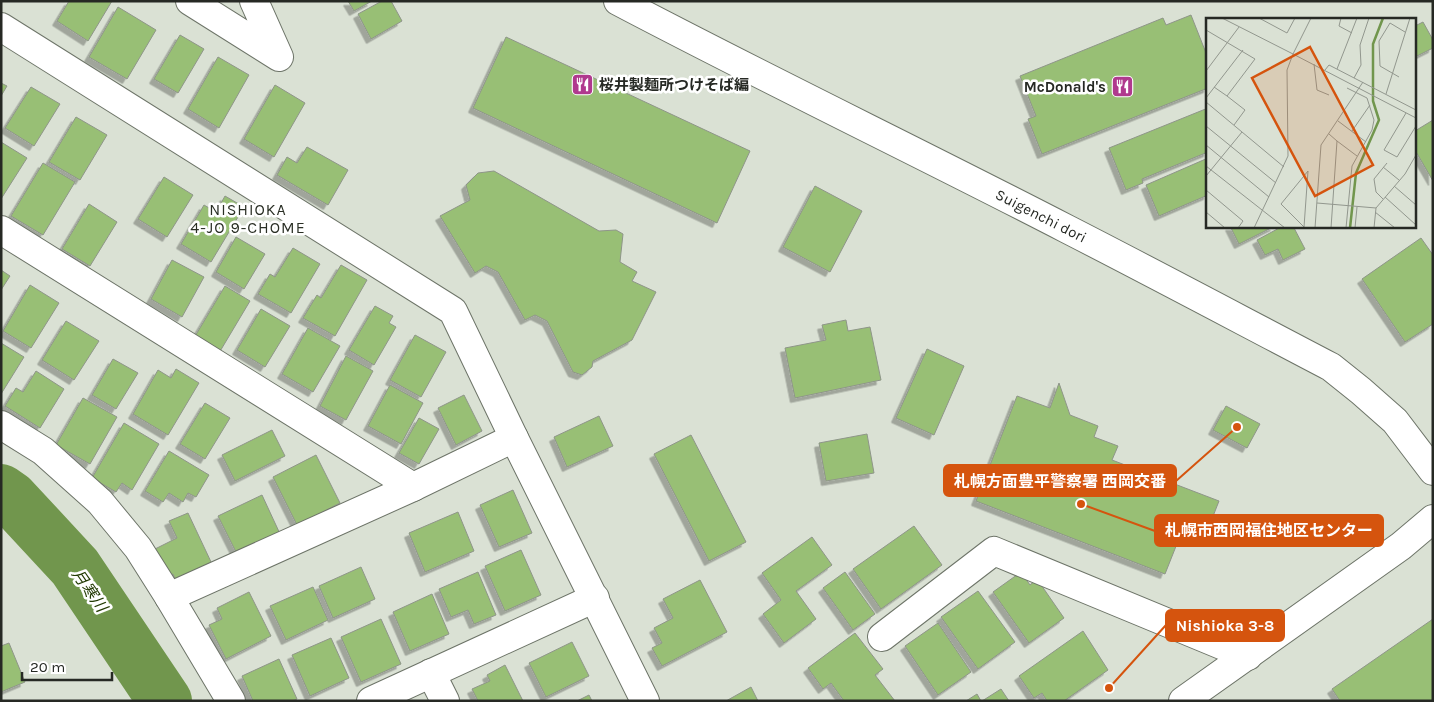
<svg xmlns="http://www.w3.org/2000/svg" width="1434" height="702" viewBox="0 0 1434 702" font-family="Karla,'Noto Sans JP',sans-serif">
	<defs>
		<filter id="shadow"><feDropShadow dx="-4.5" dy="4.5" stdDeviation="0" flood-color="#0004"/></filter>
	</defs>
	<rect width="100%" height="100%" fill="#dae1d4"/>
	<g fill="none" stroke-linecap="round" stroke-linejoin="round">
		<path stroke="#71964d" stroke-width="54" d="M1,491L11,498L75,567L165,701"/>
	</g>
	<g fill="#98bf74" stroke="#8e9589" filter="url(#shadow)">
		<path d="M69,1H112L88,41L57,21Z"/>
		<path d="M348,1H372L354,11Z"/>
		<path d="M382,1H391L402,21L371,39L358,14Z"/>
		<path d="M118,7L156,30L127,79L89,57Z"/>
		<path d="M1191,15L1208,58V88L1042,154L1028,119L1036,116L1020,76L1163,18L1166,25Z"/>
		<path d="M1423,22L1433,40V48L1415,57V26Z"/>
		<path d="M180,35L204,49L178,93L154,79Z"/>
		<path d="M506,37L750,151L717,223L473,108Z"/>
		<path d="M218,57L249,75L219,128L188,109Z"/>
		<path d="M1,83L7,86L1,96Z"/>
		<path d="M275,85L305,103L274,157L244,139Z"/>
		<path d="M31,87L60,104L34,146L5,128Z"/>
		<path d="M1208,108V152L1142,179L1143,183L1126,190L1109,148Z"/>
		<path d="M76,117L107,135L80,180L49,162Z"/>
		<path d="M1433,120V181L1415,150V131Z"/>
		<path d="M1,142L27,158L1,199Z"/>
		<path d="M307,147L348,170L328,205L277,175L287,157L297,163Z"/>
		<path d="M1208,158V195L1159,216L1146,185Z"/>
		<path d="M43,163L75,182L43,235L11,216Z"/>
		<path d="M494,171L599,231L616,230L623,234L620,262L637,272L632,281L656,292L632,340L593,361L592,367L582,375L573,372L547,321L535,315L525,320L498,272L486,266L475,273L440,216L470,200L466,185L478,173Z"/>
		<path d="M164,177L193,195L167,237L138,219Z"/>
		<path d="M815,186L862,211L830,272L783,247Z"/>
		<path d="M225,196L244,207L211,262L181,244L204,205L216,212Z"/>
		<path d="M89,204L117,222L90,266L62,249Z"/>
		<path d="M1230,226H1275L1239,244Z"/>
		<path d="M1283,226H1293L1305,249L1283,260L1278,249L1265,255L1257,240Z"/>
		<path d="M236,237L265,254L244,289L216,272Z"/>
		<path d="M1421,238L1433,255V324L1405,342L1362,279Z"/>
		<path d="M293,248L320,264L291,313L258,294L270,274L275,277Z"/>
		<path d="M172,260L204,277L182,317L151,299Z"/>
		<path d="M341,265L367,280L335,336L303,318L317,295L321,298Z"/>
		<path d="M1,270L10,276L1,290Z"/>
		<path d="M30,285L59,303L31,348L3,331Z"/>
		<path d="M225,286L250,301L219,353L194,338Z"/>
		<path d="M375,306L393,316L389,323L396,327L374,365L349,350Z"/>
		<path d="M261,309L290,326L265,367L237,350Z"/>
		<path d="M846,320L848,331L870,327L881,380L795,398L785,348L826,340L822,325Z"/>
		<path d="M66,321L99,341L74,380L42,360Z"/>
		<path d="M308,328L340,346L313,392L282,374Z"/>
		<path d="M415,335L446,352L421,397L390,380Z"/>
		<path d="M1,343L24,357L1,394Z"/>
		<path d="M927,349L964,366L934,435L896,418Z"/>
		<path d="M346,356L373,371L346,420L320,406Z"/>
		<path d="M113,359L138,373L116,409L92,395Z"/>
		<path d="M176,369L199,383L168,435L133,414L158,370L171,378Z"/>
		<path d="M36,371L64,389L40,428L5,406L16,388L23,392Z"/>
		<path d="M1059,383L1070,415L1098,426L1094,437L1118,446L1112,460L1219,501L1208,529L1186,521L1165,574L976,501L1017,396L1050,408Z"/>
		<path d="M390,385L423,403L401,444L368,426Z"/>
		<path d="M464,395L482,431L456,445L438,408Z"/>
		<path d="M83,398L117,417L90,464L56,445Z"/>
		<path d="M205,403L230,418L205,459L180,444Z"/>
		<path d="M1226,406L1260,424L1247,448L1213,430Z"/>
		<path d="M599,416L613,446L567,467L554,437Z"/>
		<path d="M419,418L439,429L419,464L399,453Z"/>
		<path d="M124,423L159,444L132,490L122,483L116,492L92,478Z"/>
		<path d="M272,430L285,456L235,481L222,455Z"/>
		<path d="M867,434L874,473L826,481L819,443Z"/>
		<path d="M691,435L746,542L709,561L654,454Z"/>
		<path d="M169,451L209,475L196,497L188,493L183,502L169,493L163,502L145,491Z"/>
		<path d="M316,455L340,503L297,525L273,477Z"/>
		<path d="M513,490L532,533L499,547L480,505Z"/>
		<path d="M262,495L281,536L238,556L218,516Z"/>
		<path d="M458,512L474,551L425,572L409,533Z"/>
		<path d="M188,513L212,564L176,581L173,574L164,578L151,551L177,538L169,521Z"/>
		<path d="M914,526L942,565L881,609L853,569Z"/>
		<path d="M812,537L832,565L796,591L816,619L784,643L763,614L781,600L762,573Z"/>
		<path d="M521,550L541,595L505,611L485,566Z"/>
		<path d="M361,567L375,599L333,618L319,586Z"/>
		<path d="M478,572L496,615L474,624L468,610L451,617L439,589Z"/>
		<path d="M845,572L875,614L853,630L823,588Z"/>
		<path d="M1021,572L1030,585L1037,579L1064,618L1029,643L993,592Z"/>
		<path d="M700,580L727,632L662,666L652,648L662,643L654,628L673,618L663,599Z"/>
		<path d="M313,587L328,620L286,640L270,606Z"/>
		<path d="M978,591L1015,642L978,669L941,617Z"/>
		<path d="M249,592L271,636L226,659L209,625L222,619L217,608Z"/>
		<path d="M432,594L449,634L410,651L393,612Z"/>
		<path d="M381,619L401,664L361,682L341,637Z"/>
		<path d="M1433,619V701H1340L1332,689Z"/>
		<path d="M938,623L971,672L938,695L905,646Z"/>
		<path d="M1083,631L1108,670L1064,701H1047L1042,693L1034,698L1019,676Z"/>
		<path d="M855,633L883,669L875,675L895,701H844L831,683L823,689L808,668Z"/>
		<path d="M331,638L349,678L310,696L292,655Z"/>
		<path d="M572,642L589,676L546,697L529,663Z"/>
		<path d="M9,643L25,682L1,692V646Z"/>
		<path d="M279,659L297,699L292,701H253L242,676Z"/>
		<path d="M505,665L523,701H478L472,689L490,681L487,675Z"/>
		<path d="M751,687L758,701H726Z"/>
		<path d="M1001,689L1009,701H982Z"/>
		<path d="M977,694L981,701H966Z"/>
		<path d="M589,695L592,701H577Z"/>
	</g>
	<g fill="none" stroke-linecap="round" stroke-linejoin="round">
		<defs>
			<g id="minor">
				<path d="M190,1L279,57L254,1"/>
				<path d="M1,27L453,311L514,438L645,701"/>
				<path d="M1,230L413,487L514,438"/>
				<path d="M1,425L43,451L100,502L138,548L169,597L231,701"/>
				<path d="M169,597L413,487"/>
				<path d="M882,637L994,551L1248,656"/>
				<path d="M431,673L445,701"/>
				<path d="M371,701L595,598"/>
			</g>
			<g id="major">
				<path d="M618,1C766,79 918,152 1067,229C1155,274 1243,321 1331,367L1361,391L1395,421L1433,471"/>
				<path d="M1183,701L1401,546L1433,519"/>
			</g>
		</defs>
		<use href="#minor" stroke="#6d7468" stroke-width="30"/>
		<use href="#major" stroke="#6d7468" stroke-width="30"/>
		<use href="#minor" stroke="#fff" stroke-width="28"/>
		<use href="#major" stroke="#fff" stroke-width="28"/>
	</g>
	<defs>
		<symbol id="restaurant-square" viewBox="-11 -11 22 22"><rect x="-9" y="-9" width="18" height="18" rx="4" fill="#b0398e" stroke="#fff"/><path d="M-5-6h1v4h1v-4h1v4h1v-4h1v5L-1.5 .5V6h-2V.5L-5-1ZM5-6V6H3V1.5H1.5Q1.5-4 5-6Z" fill="#fff"/></symbol>
	</defs>
	<g fill-rule="evenodd">
		<use href="#restaurant-square" x="570" y="72" width="25" height="25"/>
		<use href="#restaurant-square" x="1110" y="74" width="25" height="25"/>
	</g>
	<g text-anchor="middle" stroke-width="5" stroke-linejoin="round" paint-order="stroke">
		<g font-size="15" font-weight="bold" fill="#262924" stroke="#fff" text-anchor="start">
			<text x="599" y="90">桜井製麺所つけそば編</text>
			<text x="1106" y="92" text-anchor="end">McDonald's</text>
		</g>
		<g font-size="15" fill="#262924" stroke="#fff">
			<text transform="translate(1041 216) rotate(27)" y="5">Suigenchi dori</text>
		</g>
		<g font-size="16" letter-spacing="1" fill="#2a2f25" stroke="#fff">
			<text x="248" y="215">NISHIOKA<tspan x="248" dy="18">4-JO 9-CHOME</tspan></text>
		</g>
		<g font-size="16" font-style="italic" fill="#233b04" stroke="#fff">
			<text transform="translate(90 590) rotate(55)" y="6">月寒川</text>
		</g>
	</g>
	<g transform="translate(1206 18)">
		<rect width="210" height="210" fill="#dae1d4"/>
		<path fill="none" stroke="#71964d" stroke-width="2.5" d="M144,210L150,155L173,102L167,83V26L177,0"/>
		<path fill="none" stroke="#92978e" stroke-width="1" d="M16,0L87,36L105,0M53,0L81,15L89,0M135,0L133,8L146,15M0,12L49,41L21,78L39,92L28,107M108,46L111,72L123,77M131,51L151,0M119,52L123,47L210,92M0,53L33,9M193,59L174,48L173,23L184,5L199,14M148,60L155,47L154,27L163,0M8,69L21,78M180,76L204,0M0,80L37,32M0,84L78,149M200,95L178,132L191,139L210,108M132,103L160,124M0,108L70,165M146,113L164,87M123,116L131,123L125,210M131,123L151,138M0,127L63,179M0,148L79,210M177,149L193,162M0,158L36,114M188,168L210,187M0,172L37,203L32,210M179,179L210,207M177,181L170,174L168,161L181,145M111,185L170,190M0,194L19,210M169,194L189,210M48,210L82,138L81,52L87,36L210,100M97,210L98,209L102,153L75,186L98,209M109,210L115,127L157,64M140,210L146,148L166,112L168,102L161,80L141,70M149,210L151,189M168,210L170,190L199,156L210,137"/>
		<path fill="#d5540e" fill-opacity="0.15" stroke="#d5540e" stroke-width="2.5" d="M104,29L167,147L109,178L46,60Z"/>
		<rect width="210" height="210" fill="none" stroke="#262924" stroke-width="2.5"/>
	</g>
	<path fill="none" stroke="#d5540e" stroke-width="2" d="M1237 427L1176 481M1081 504L1155 531M1109 688L1166 625"/>
	<g fill="#d5540e" stroke="#fff" stroke-width="2">
		<circle cx="1237" cy="427" r="5"/>
		<circle cx="1081" cy="504" r="5"/>
		<circle cx="1109" cy="688" r="5"/>
	</g>
	<g fill="#d5540e" stroke="#d5540e" stroke-width="2">
		<rect x="944" y="465" width="232" height="31" rx="5"/>
		<rect x="1155" y="515" width="228" height="31" rx="5"/>
		<rect x="1166" y="610" width="118" height="31" rx="5"/>
	</g>
	<g font-size="16" text-anchor="middle" font-weight="bold" fill="#fff">
		<text x="1060" y="487">札幌方面豊平警察署 西岡交番</text>
		<text x="1269" y="536">札幌市西岡福住地区センター</text>
		<text x="1225" y="631">Nishioka 3-8</text>
	</g>
	<rect width="1434" height="702" fill="none" stroke="#262924" stroke-width="5"/>
	<path d="M22 672v8h90v-8" fill="none" stroke="#262924" stroke-width="2.5"/>
	<text x="30" y="672" font-size="15" fill="#262924" stroke="#ffffff" stroke-width="4" paint-order="stroke">20 m</text>
</svg>
